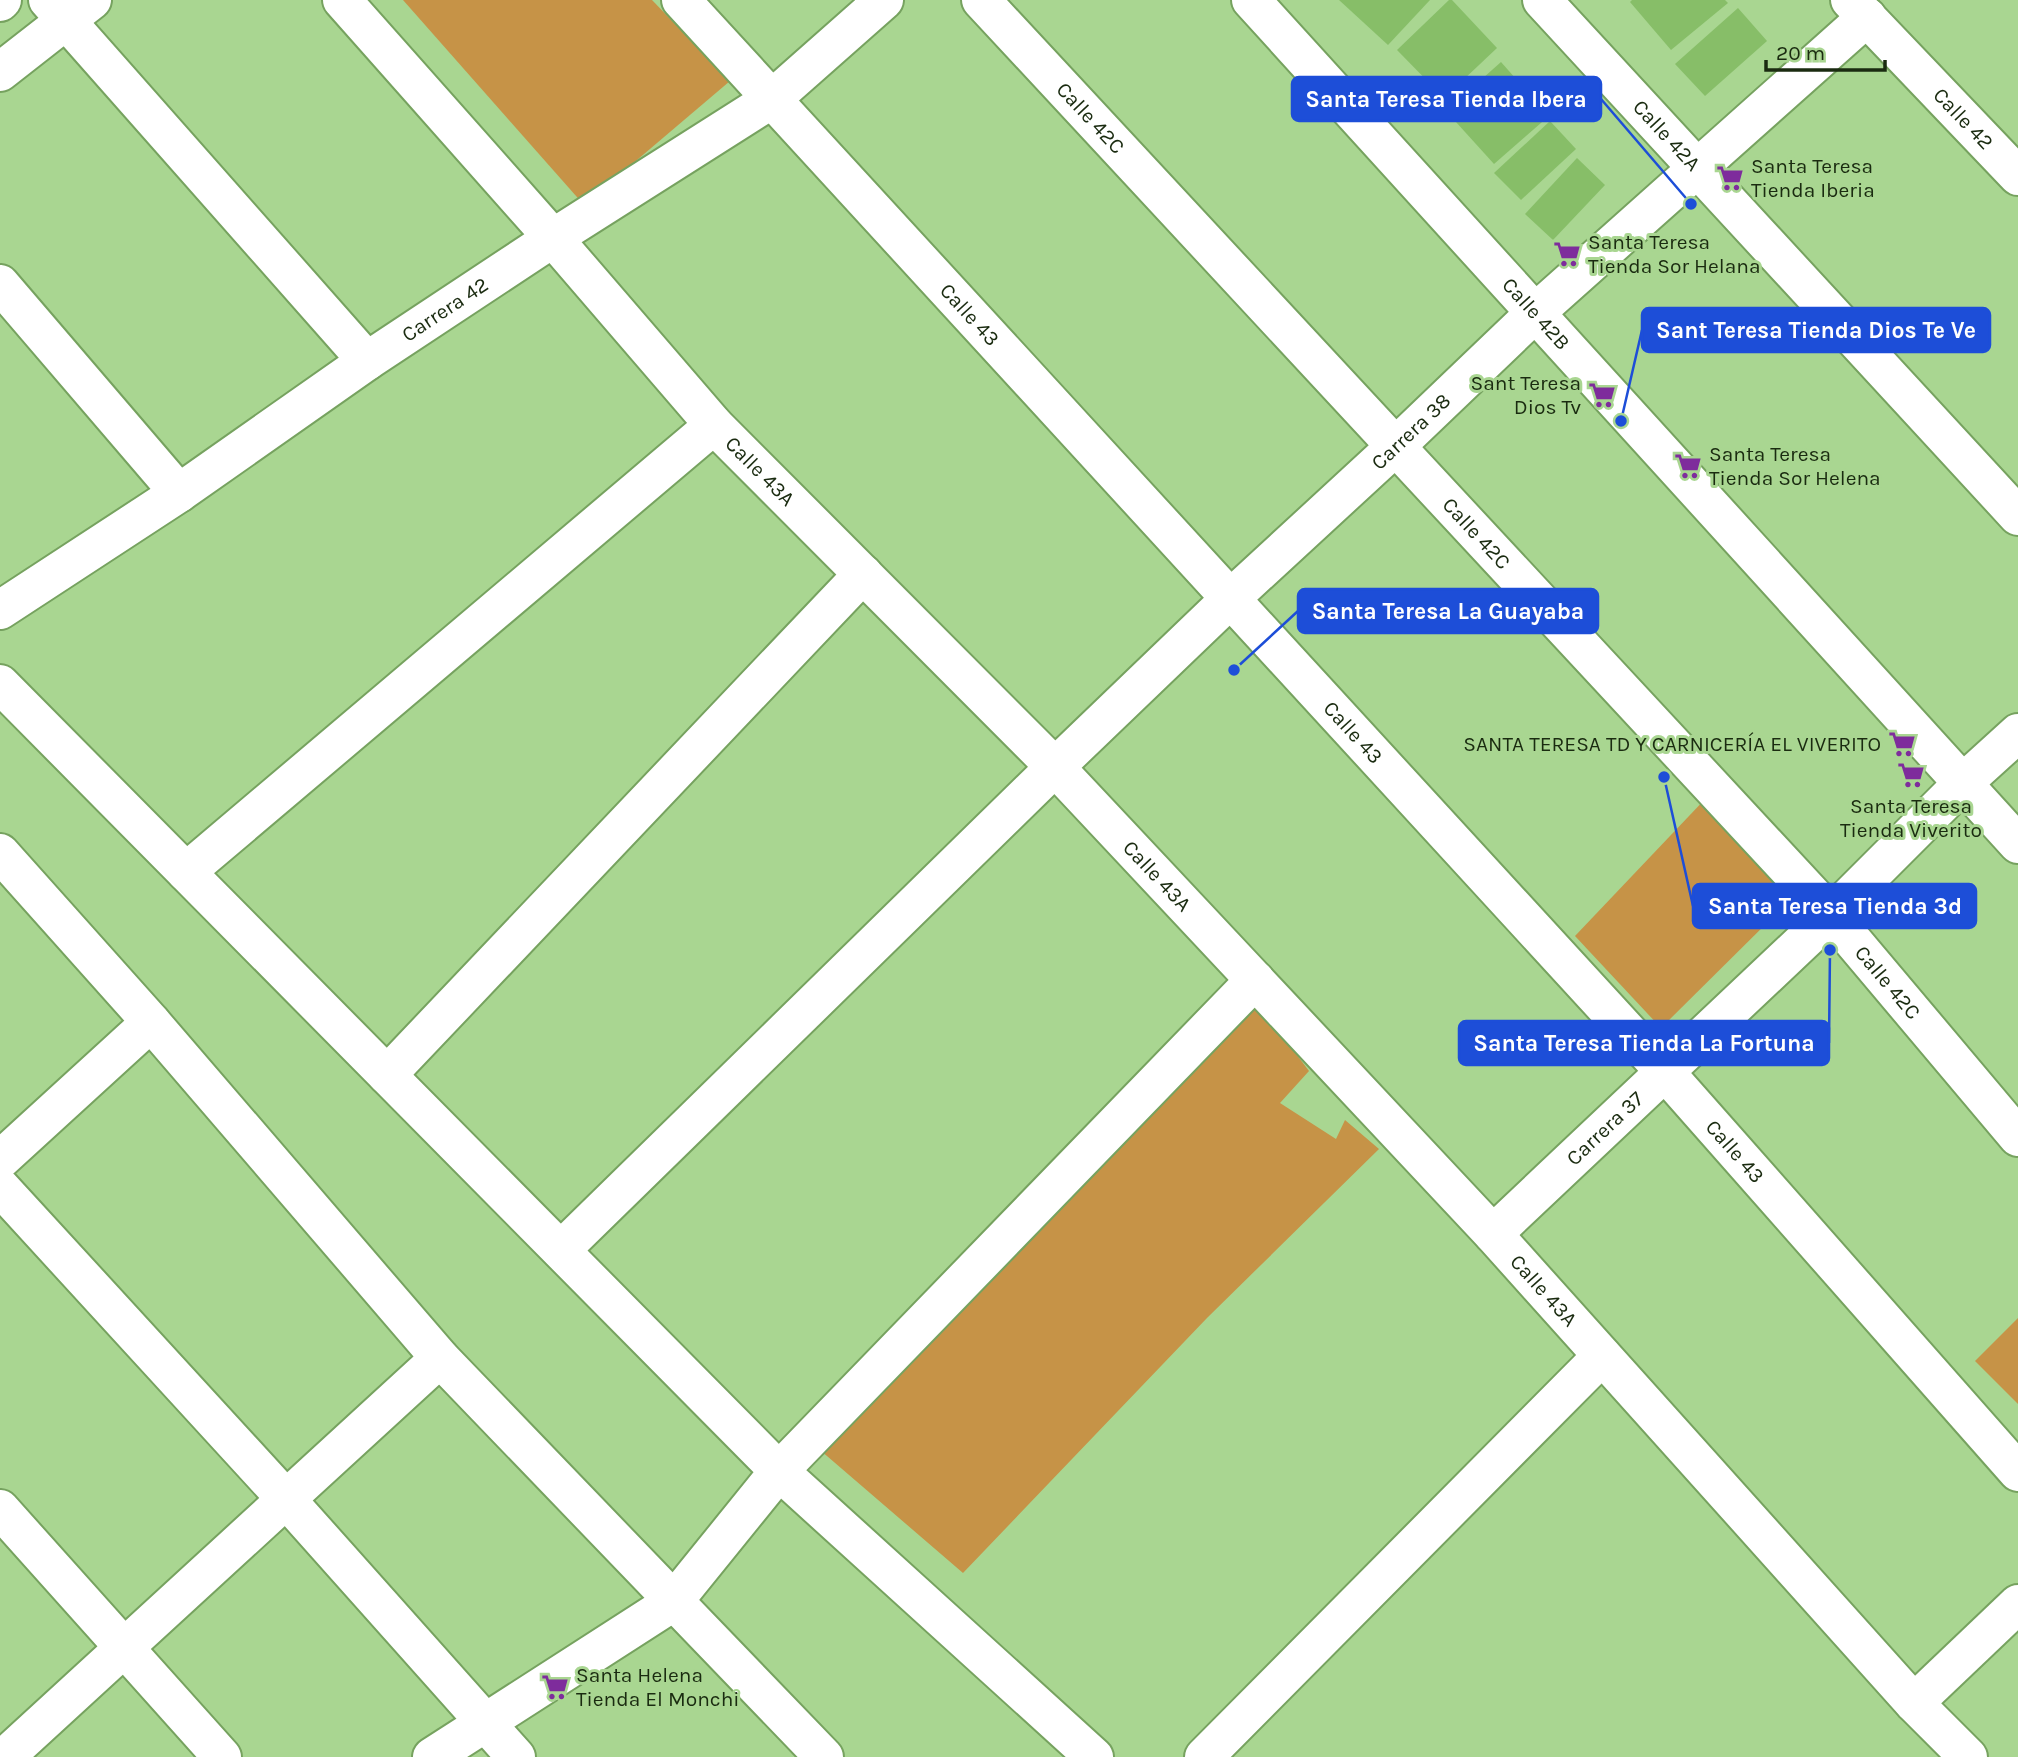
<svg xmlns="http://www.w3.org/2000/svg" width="2018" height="1757" viewBox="0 0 2018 1757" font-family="Karla,sans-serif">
	<rect width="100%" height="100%" fill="#a9d691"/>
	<g fill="#c69347">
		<path d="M403,0H652L730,81L584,205Z"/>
		<path d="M1708,796L1794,896L1661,1028L1575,936Z"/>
		<path d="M1254,998L1309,1071L1280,1103L1336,1139L1345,1120L1379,1149L1207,1318L963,1573L820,1450Z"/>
		<path d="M2018,1318V1404L1975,1361Z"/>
	</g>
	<g fill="#87be68">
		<path d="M1339,0H1430L1388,45Z"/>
		<path d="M1449,0H1452L1497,48L1444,98L1397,50Z"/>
		<path d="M1632,0H1725L1728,3L1671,50L1630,2Z"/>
		<path d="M1738,8L1767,41L1705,96L1675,64Z"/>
		<path d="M1501,62L1549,116L1494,164L1446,111Z"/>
		<path d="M1550,121L1576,149L1521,200L1494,173Z"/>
		<path d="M1577,158L1605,185L1553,240L1525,214Z"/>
	</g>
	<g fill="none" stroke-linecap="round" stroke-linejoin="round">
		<defs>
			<g id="minor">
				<path d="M48,0L367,361"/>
				<path id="s1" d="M342,0L553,238L714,425L1055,767L1493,1234L1914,1703L1968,1757"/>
				<path id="s2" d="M681,0L1665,1072L2018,1472"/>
				<path id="s3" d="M981,0L1831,915L2018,1137"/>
				<path id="s4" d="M1251,0L2018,844"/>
				<path id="s5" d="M1542,0L2018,516"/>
				<path id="s6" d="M1850,0L2018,176"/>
				<path d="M0,2L2,0"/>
				<path d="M0,72L92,0"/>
				<path d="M0,284L179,493"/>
				<path id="s7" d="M0,610L179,493L367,361L553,238L772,99L884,0"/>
				<path d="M0,684L779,1471L673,1602L432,1757"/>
				<path d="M0,853L151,1022L440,1358L824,1757"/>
				<path d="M186,872L714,425"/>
				<path d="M387,1075L863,574"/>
				<path d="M0,1160L151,1022"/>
				<path d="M0,1187L286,1499L516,1757"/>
				<path id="s8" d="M1493,1234L1831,915L1963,783L2018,733"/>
				<path id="s9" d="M561,1250L1055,767L1230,599L1396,446L1535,313L1867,17"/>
				<path d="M0,1509L222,1757"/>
				<path d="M1914,1703L2018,1604"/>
				<path d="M5,1757L440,1358"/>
				<path d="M1094,1757L779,1471L1255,980"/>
				<path d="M1204,1757L1602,1356"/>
			</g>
		</defs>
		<use href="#minor" stroke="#76a25f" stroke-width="42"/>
		<use href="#minor" stroke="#fff" stroke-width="38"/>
	</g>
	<defs>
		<symbol id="supermarket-bare" viewBox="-9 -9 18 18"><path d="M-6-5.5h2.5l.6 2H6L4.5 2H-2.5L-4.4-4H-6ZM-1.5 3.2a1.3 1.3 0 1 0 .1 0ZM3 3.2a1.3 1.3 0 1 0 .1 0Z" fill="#7e2c9c" stroke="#a9d691" stroke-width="2.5" paint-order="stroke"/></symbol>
	</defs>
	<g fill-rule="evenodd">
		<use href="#supermarket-bare" x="1711" y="159" width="38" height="38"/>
		<use href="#supermarket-bare" x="1548" y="235" width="38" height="38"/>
		<use href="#supermarket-bare" x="1583" y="376" width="38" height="38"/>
		<use href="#supermarket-bare" x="1669" y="447" width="38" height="38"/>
		<use href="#supermarket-bare" x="1883" y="725" width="38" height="38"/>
		<use href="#supermarket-bare" x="1892" y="756" width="38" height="38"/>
		<use href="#supermarket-bare" x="536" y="1668" width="38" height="38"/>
	</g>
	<g text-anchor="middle" stroke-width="6" stroke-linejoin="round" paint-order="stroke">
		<g font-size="21" fill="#1a2b10" stroke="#a9d691">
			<text dy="7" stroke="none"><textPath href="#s3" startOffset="161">Calle 42C</textPath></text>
			<text dy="7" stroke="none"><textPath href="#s6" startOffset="164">Calle 42</textPath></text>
			<text dy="7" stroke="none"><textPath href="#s5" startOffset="184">Calle 42A</textPath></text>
			<text dy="7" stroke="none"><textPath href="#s7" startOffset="537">Carrera 42</textPath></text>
			<text dy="7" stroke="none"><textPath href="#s4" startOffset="424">Calle 42B</textPath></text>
			<text dy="7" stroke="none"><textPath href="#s2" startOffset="427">Calle 43</textPath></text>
			<text dy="7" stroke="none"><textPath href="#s9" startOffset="1180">Carrera 38</textPath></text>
			<text dy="7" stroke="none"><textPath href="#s1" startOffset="630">Calle 43A</textPath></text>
			<text dy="7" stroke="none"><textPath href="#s3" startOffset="728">Calle 42C</textPath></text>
			<text dy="7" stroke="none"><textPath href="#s2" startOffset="994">Calle 43</textPath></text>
			<text dy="7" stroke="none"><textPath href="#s1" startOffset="1197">Calle 43A</textPath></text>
			<text dy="7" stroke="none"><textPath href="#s3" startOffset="1337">Calle 42C</textPath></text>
			<text dy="7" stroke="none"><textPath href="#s8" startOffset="154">Carrera 37</textPath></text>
			<text dy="7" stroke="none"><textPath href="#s2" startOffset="1561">Calle 43</textPath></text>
			<text dy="7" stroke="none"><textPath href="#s1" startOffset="1764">Calle 43A</textPath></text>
		</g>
		<g font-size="21" fill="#1a2b10" stroke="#a9d691" text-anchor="start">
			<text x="1751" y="173">Santa Teresa<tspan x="1751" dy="24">Tienda Iberia</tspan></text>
			<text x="1588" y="249">Santa Teresa<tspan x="1588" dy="24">Tienda Sor Helana</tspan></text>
			<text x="1581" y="390" text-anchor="end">Sant Teresa<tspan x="1581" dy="24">Dios Tv</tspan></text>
			<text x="1709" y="461">Santa Teresa<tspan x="1709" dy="24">Tienda Sor Helena</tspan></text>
			<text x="1881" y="751" text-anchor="end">SANTA TERESA TD Y CARNICERÍA EL VIVERITO</text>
			<text x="1911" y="813" text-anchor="middle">Santa Teresa<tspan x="1911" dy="24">Tienda Viverito</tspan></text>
			<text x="576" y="1682">Santa Helena<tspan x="576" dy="24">Tienda El Monchi</tspan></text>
		</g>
	</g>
	<path fill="none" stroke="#1d4ed8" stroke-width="2.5" d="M1691 204L1601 99M1621 421L1642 330M1234 670L1298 611M1664 777L1693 906M1830 950L1829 1043"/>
	<g fill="#1d4ed8" stroke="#a9d691" stroke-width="2.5">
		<circle cx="1691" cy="204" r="7"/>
		<circle cx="1621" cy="421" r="7"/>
		<circle cx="1234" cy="670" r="7"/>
		<circle cx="1664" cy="777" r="7"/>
		<circle cx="1830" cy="950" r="7"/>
	</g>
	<g fill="#1d4ed8" stroke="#1d4ed8" stroke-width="2.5">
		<rect x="1292" y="77" width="309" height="44" rx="7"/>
		<rect x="1642" y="308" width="348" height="44" rx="7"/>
		<rect x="1298" y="589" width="300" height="44" rx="7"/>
		<rect x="1693" y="884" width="283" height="44" rx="7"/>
		<rect x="1459" y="1021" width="370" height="44" rx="7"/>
	</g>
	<g font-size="23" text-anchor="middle" font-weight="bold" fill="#fff">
		<text x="1446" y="107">Santa Teresa Tienda Ibera</text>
		<text x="1816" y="338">Sant Teresa Tienda Dios Te Ve</text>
		<text x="1448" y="619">Santa Teresa La Guayaba</text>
		<text x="1835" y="914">Santa Teresa Tienda 3d</text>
		<text x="1644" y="1051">Santa Teresa Tienda La Fortuna</text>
	</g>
	<path d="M1766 60v10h119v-10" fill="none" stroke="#1a2b10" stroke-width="3.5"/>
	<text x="1776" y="60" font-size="21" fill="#1a2b10" stroke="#a9d691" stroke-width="5" paint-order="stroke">20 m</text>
</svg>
